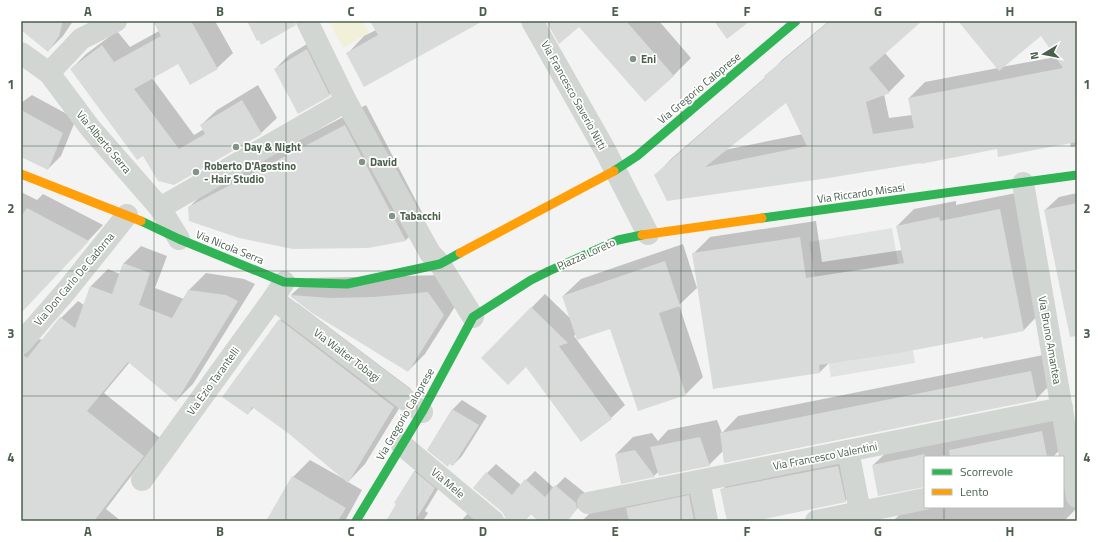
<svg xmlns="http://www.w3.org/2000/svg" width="1098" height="542" viewBox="0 0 1098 542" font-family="'Titillium Web',sans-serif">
	<rect width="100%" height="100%" fill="#f3f3f3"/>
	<path fill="#e1e3e2" d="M892,228L915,363L831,377L809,242Z"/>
	<path fill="#f0f1d8" d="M329,21H363L369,33L343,48Z"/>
	<g fill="#0003" fill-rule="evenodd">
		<path d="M22,21H73L63,36L48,51L21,29Z"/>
		<path d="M154,21H215L233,53L217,68L178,63L152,78L194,135L204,129L201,125L217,110L258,85L277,118L261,133L174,184L143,154L71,69L86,54L117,31L130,47L159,31Z"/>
		<path d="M372,21H481L347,54L364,36L376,30Z"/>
		<path d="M548,21H659L691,58L673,76L579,25Z"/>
		<path d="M829,21H921L885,53L905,76L889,92L884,94L889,118L912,115L909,98L925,82L998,68L960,21H1077V146L1071,147L1070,142L997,148L922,162L655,176L671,159L769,74L782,60ZM1041,35L1056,57L1001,67ZM786,102L803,134L724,150Z"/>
		<path d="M320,36L343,82L329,95L275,69L289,55Z"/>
		<path d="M32,95L76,119L61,156L48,169L21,156V103Z"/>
		<path d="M366,105L426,220L406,240L368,247L189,207L210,187Z"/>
		<path d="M21,192L37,200L43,194L103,225L21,312Z"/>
		<path d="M1016,193L1040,313L1024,330L983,336L829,363L820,372L693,254L710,237L816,221L822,262L902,250L897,226L914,209L956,201V205Z"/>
		<path d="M1077,193V310L1045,210L1059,197Z"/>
		<path d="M683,244L697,288L679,305L703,377L686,394L611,328L576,334L574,336L625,405L611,418L527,366L482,358L545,294L572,320L563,296L581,279Z"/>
		<path d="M141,246L167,256L155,288L184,299L188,291L206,273L244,279L255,284L193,384L176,401L130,362L104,393L160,438L106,509L121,521H21V357L39,339L43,340L61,318L78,301L84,305L91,286L108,269L120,274L124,263Z"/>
		<path d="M445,275L461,297L425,354L408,371L291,295L309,278Z"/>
		<path d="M297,303L411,389L365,464L348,482L362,490L345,521H267L293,477L310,460L342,478V477L289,432L254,407L248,414L280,320Z"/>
		<path d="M1048,354L1053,382L1036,399L723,451L709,465L659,471L654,476L616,454L633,437L652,433L658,441L668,430L717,420L722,433L738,416Z"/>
		<path d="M462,400L487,416L462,456L453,465L450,463L448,465L428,449L453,409Z"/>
		<path d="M1059,414L1065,444L1053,457H925V486L873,465L891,448Z"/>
		<path d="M852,453L859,488L845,501L749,521H728L722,490L735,476Z"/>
		<path d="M426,460L446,476L425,511L428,513L423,521H390L414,472Z"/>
		<path d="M496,464L521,485L535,471L554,488L565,477L585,493L586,498L567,521H540L531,514L524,521H461L480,500L500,517L506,519L487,473Z"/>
		<path d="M1063,479L1077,505V508L1064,521H893L903,511L925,507H1063Z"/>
		<path d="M703,482L710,521H584L583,520L597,506Z"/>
	</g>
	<g fill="#d9dbda" fill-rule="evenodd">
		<path d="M21,21H63L59,36L48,52L21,30Z"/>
		<path d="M153,21H191L218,69L190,85L178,64L134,89L179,149L205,134L200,125L242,100L262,134L174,185L158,181L143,156L137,160L70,69L102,45L114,62L161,36Z"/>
		<path d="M247,21H295L296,25L261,45L259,40L257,41Z"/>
		<path d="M370,21H483L364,87L346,53L378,35Z"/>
		<path d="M546,21H626L674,76L645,102L579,27L559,44Z"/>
		<path d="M714,21H750L727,39Z"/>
		<path d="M830,21H922L869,68L890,93L866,102L873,134L914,128L908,98L1063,68L1041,36L999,71L958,21H1077V142L998,157L997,149L921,164V163L822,179L667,201L654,175L765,78L764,76ZM786,103L807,146L705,167Z"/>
		<path d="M307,49L330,96L298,114L274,69Z"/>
		<path d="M21,110L63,133L48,170L21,157Z"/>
		<path d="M345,125L406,241L368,248L293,249L239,238L189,221L188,207Z"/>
		<path d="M1077,203V336L1070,337L1044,210Z"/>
		<path d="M27,208L89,241L21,313V216Z"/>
		<path d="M1000,209L1024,331L983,339V337L899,353L819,365L820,373L713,389L692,253L800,237L806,278L904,263L896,226L939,217L940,221Z"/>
		<path d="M665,261L680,306L659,313L686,395L638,411L610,329L577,340L562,296Z"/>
		<path d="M123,263L150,273L139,305L172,318L188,290L226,295L238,301L176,402L128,362L87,411L144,456L94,521H21V355H23L27,358L60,317L75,328L90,286L112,294Z"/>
		<path d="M428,292L444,315L408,372L312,313L290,296L291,295L330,298L374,297Z"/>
		<path d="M531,307L568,343L559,346L612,419L581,442L526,367L508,385L481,358Z"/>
		<path d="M279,319L394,407L348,483L288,433L252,407L248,415L222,397Z"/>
		<path d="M1031,371L1037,400L724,463L720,433Z"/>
		<path d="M452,409L479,425L453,466L449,464L448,467L427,450Z"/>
		<path d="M1042,431L1047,457H950L949,450Z"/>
		<path d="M700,437L710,466L659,476L650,447Z"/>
		<path d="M635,450L655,477L621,484L615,454Z"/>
		<path d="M925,454V487L878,496L872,465Z"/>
		<path d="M838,466L846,502L755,521H727L720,489Z"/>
		<path d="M414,471L435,488L415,521H386L396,504L394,503Z"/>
		<path d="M486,472L512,495L525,479L545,497L555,485L576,503L577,509L567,521H538L531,514L525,521H505V516L501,511L473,488Z"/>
		<path d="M292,476L346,508L338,521H266Z"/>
		<path d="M689,495L694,521H629L626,508Z"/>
	</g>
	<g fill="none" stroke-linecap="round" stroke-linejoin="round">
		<g stroke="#d1d6d2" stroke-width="22">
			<path d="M307,21L346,101L430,253L440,264L473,317"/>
			<path d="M532,21L605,150L648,234"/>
			<path d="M21,53L49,73L91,129L160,208L179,239"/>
			<path d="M49,73L81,39L116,21"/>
			<path d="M1023,183L1077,497"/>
			<path d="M160,208L346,101"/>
			<path d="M273,299L422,412"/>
			<path d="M21,343L67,290L127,215"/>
			<path d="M402,445L493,521"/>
			<path d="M848,451L862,521"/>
			<path d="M142,480L273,299L284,282"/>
			<path d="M699,481L707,521"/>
			<path d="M588,503L1062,408"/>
			<path d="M816,521L925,499"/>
		</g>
		<g stroke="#30b455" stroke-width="9">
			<path d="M614,171L637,156L796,21"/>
			<path d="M762,218L1077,175"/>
			<path d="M141,221L179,239L284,282L347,284L440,264L460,253"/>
			<path d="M356,521L422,412L473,317L531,280L549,271L618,240L642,235"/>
		</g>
		<g stroke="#ff9f0a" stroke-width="9">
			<path d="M21,174L141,221"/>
			<path d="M642,235L762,218"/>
			<path d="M460,253L614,171"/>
		</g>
	</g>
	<path fill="none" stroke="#4a604d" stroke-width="1" stroke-opacity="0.55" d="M154,21V521M286,21V521M417,21V521M549,21V521M681,21V521M812,21V521M944,21V457M21,146H1077M21,271H1077M21,396H1077M944,507V521"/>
	<g fill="#859387" stroke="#fff" stroke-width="1.5">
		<circle cx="633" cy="59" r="4"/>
		<circle cx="236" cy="147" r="4"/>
		<circle cx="362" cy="162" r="4"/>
		<circle cx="196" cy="172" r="4"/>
		<circle cx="392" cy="216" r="4"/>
	</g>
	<g text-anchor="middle" stroke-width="3.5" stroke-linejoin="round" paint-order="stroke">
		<g font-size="11" font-weight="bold" fill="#4a604d" stroke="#fff" text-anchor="start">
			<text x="641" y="63">Eni</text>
			<text x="244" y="151">Day &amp; Night</text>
			<text x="370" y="166">David</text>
			<text x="204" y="170">Roberto D'Agostino<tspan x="204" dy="13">- Hair Studio</tspan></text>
			<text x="400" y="220">Tabacchi</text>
		</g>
		<g font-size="11" fill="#4a604d" stroke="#fff">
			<text transform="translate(699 88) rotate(-40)" y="4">Via Gregorio Caloprese</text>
			<text transform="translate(574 95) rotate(61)" y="4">Via Francesco Saverio Nitti</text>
			<text transform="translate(104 142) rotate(50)" y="4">Via Alberto Serra</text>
			<text transform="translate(861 193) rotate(-8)" y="4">Via Riccardo Misasi</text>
			<text transform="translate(230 247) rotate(22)" y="4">Via Nicola Serra</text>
			<text transform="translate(586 254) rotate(-24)" y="4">Piazza Loreto</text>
			<text transform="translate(74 279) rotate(-50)" y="4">Via Don Carlo De Cadorna</text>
			<text transform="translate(1050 340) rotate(80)" y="4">Via Bruno Amantea</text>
			<text transform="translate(347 355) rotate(37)" y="4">Via Walter Tobagi</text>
			<text transform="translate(213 381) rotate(-54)" y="4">Via Ezio Tarantelli</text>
			<text transform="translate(405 414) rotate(-60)" y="4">Via Gregorio Caloprese</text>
			<text transform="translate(825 456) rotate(-11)" y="4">Via Francesco Valentini</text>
			<text transform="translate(448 483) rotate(40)" y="4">Via Mele</text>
		</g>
	</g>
	<rect width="1098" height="542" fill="none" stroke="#ffffff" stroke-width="44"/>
	<rect x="924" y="456" width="140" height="52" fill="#ffffff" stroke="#b7bfb8"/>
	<rect x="932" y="469" width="20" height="6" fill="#30b455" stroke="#b7bfb8"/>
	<text x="960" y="476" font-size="12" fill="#4a604d">Scorrevole</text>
	<rect x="932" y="489" width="20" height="6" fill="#ff9f0a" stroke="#b7bfb8"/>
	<text x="960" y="496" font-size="12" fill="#4a604d">Lento</text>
	<g transform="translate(1044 54) rotate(260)" stroke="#ffffff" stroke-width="3" paint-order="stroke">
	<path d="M0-3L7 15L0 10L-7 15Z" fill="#4a604d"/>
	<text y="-6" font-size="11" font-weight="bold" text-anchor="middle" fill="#4a604d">N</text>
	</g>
	<rect x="22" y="22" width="1054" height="498" fill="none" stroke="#4a604d" stroke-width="1.5"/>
	<g font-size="13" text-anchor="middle" font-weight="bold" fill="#4a604d">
		<text x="88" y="16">A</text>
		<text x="220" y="16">B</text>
		<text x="351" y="16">C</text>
		<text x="483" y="16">D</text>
		<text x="615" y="16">E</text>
		<text x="747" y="16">F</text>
		<text x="878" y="16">G</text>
		<text x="1010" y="16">H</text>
		<text x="11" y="89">1</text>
		<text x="1087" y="89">1</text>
		<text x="11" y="213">2</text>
		<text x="1087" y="213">2</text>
		<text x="11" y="338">3</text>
		<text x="1087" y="338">3</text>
		<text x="11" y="462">4</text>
		<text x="1087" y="462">4</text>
		<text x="88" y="536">A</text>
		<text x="220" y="536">B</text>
		<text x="351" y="536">C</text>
		<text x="483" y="536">D</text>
		<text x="615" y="536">E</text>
		<text x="747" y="536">F</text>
		<text x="878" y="536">G</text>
		<text x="1010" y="536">H</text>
	</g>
</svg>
